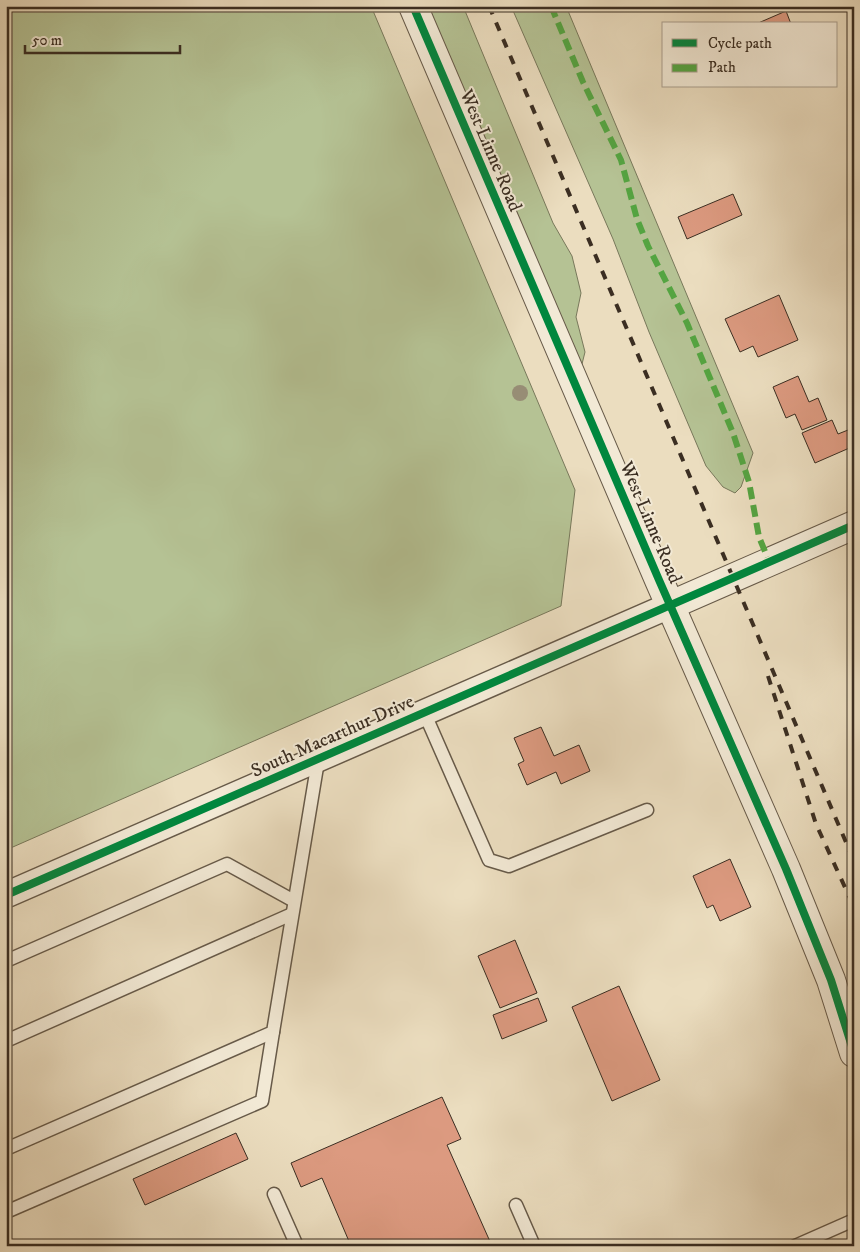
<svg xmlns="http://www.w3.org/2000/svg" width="860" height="1252" viewBox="0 0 860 1252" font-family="'IM FELL DW Pica',serif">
	<rect width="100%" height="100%" fill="#ebddbf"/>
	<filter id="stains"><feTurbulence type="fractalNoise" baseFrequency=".004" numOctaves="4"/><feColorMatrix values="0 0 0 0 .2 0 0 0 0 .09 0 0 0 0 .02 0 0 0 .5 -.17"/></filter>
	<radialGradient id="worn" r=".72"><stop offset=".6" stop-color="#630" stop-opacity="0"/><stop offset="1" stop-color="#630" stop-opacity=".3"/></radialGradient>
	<g fill="#b5c294" stroke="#78785b">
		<path d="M6,6H371L575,490L561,606L6,850Z"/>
		<path d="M425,6H463L553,223L572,256L581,293L576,317L585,352L581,368Z"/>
		<path d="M511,6H566L753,453L741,487L735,493L723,487L706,466L649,332L613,239Z"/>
	</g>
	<g fill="#dc9a80" stroke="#3b2e22">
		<path d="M786,11L791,24H756Z"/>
		<path d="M733,194L742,215L687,239L678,217Z"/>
		<path d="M779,295L798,340L758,357L753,346L740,352L725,319Z"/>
		<path d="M798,376L809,402L818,398L827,420L802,430L795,414L786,418L773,387Z"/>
		<path d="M832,420L838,434L848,430L854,446L815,463L802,433Z"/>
		<path d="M541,727L554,756L579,745L590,771L561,784L556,772L527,785L518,764L524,761L514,738Z"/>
		<path d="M730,859L751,907L720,921L713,905L707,908L693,876Z"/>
		<path d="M515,940L537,993L500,1008L478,956Z"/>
		<path d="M619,986L660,1080L612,1101L572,1007Z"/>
		<path d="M538,998L547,1021L502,1039L493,1015Z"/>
		<path d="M442,1097L461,1139L447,1145L492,1246H351L322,1178L301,1187L291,1163Z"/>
		<path d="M236,1133L248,1159L145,1205L133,1179Z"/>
	</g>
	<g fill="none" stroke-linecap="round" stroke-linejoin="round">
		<defs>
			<g id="service">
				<path d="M424,712L489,860L509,866L647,810"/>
				<path d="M6,961L227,864L294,901"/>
				<path d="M6,1041L292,914"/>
				<path d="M6,1149L273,1032L318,761"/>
				<path d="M274,1194L297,1246"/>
				<path d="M516,1205L534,1246"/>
				<path d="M6,1212L262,1101L273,1032"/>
				<path d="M795,1246L854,1220"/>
			</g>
			<path id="minor" d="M6,895L671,605"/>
			<g id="tertiary">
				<path d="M413,6L659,580L786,869L831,980L854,1053"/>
				<path d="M671,605L854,525"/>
			</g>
		</defs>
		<use href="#service" stroke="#675a49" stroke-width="15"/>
		<use href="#minor" stroke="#675a49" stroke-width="28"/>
		<use href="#tertiary" stroke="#675a49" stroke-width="30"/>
		<use href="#service" stroke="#f2e9d5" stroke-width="12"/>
		<use href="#minor" stroke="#f2e9d5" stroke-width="25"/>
		<use href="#tertiary" stroke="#f2e9d5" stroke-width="28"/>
		<g stroke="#3b2e22" stroke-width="4" stroke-dasharray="9 9" stroke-linecap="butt">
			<path d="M489,6L854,861"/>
			<path d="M768,676L816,824L854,907"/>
		</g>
		<path stroke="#54a441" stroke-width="6" stroke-dasharray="12 6" stroke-linecap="butt" d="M551,6L583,82L621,160L637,219L648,246L687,323L733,433L749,482L759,537L769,561"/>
		<defs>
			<g id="cycleway">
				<path d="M413,6L659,580L786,869L831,980L854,1053"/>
				<path d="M6,895L854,525"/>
			</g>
		</defs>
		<use href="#cycleway" stroke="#f2e9d5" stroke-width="11"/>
		<use href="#cycleway" stroke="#00873e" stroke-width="8"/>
	</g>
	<circle fill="#978d75" cx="520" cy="393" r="8"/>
	<g text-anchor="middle" stroke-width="4" stroke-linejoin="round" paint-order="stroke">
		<g font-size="19" fill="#3b2e22" stroke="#f2e9d5">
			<text transform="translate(492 150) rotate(67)" y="7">West Linne Road</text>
			<text transform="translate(652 522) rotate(67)" y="7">West Linne Road</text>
			<text transform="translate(332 735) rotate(-24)" y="7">South Macarthur Drive</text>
		</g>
	</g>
	<rect width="860" height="1252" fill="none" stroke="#ebddbf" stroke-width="25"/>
	<rect x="8" y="8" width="845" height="1237" fill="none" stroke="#3b2e22" stroke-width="2.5"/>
	<rect x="12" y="12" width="835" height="1227" fill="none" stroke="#3b2e22"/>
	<rect x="662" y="22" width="175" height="65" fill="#f2e9d5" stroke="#a99e8d"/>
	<rect x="672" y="39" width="25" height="8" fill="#00873e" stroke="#a99e8d"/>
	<text x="708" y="48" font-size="15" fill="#3b2e22">Cycle path</text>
	<rect x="672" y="64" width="25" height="8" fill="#54a441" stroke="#a99e8d"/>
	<text x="708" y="72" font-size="15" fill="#3b2e22">Path</text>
	<path d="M25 45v8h155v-8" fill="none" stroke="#3b2e22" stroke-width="2.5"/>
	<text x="32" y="45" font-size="15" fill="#3b2e22" stroke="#f2e9d5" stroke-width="4" paint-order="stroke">50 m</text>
	<rect width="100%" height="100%" filter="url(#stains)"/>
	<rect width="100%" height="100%" fill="url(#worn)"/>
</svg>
